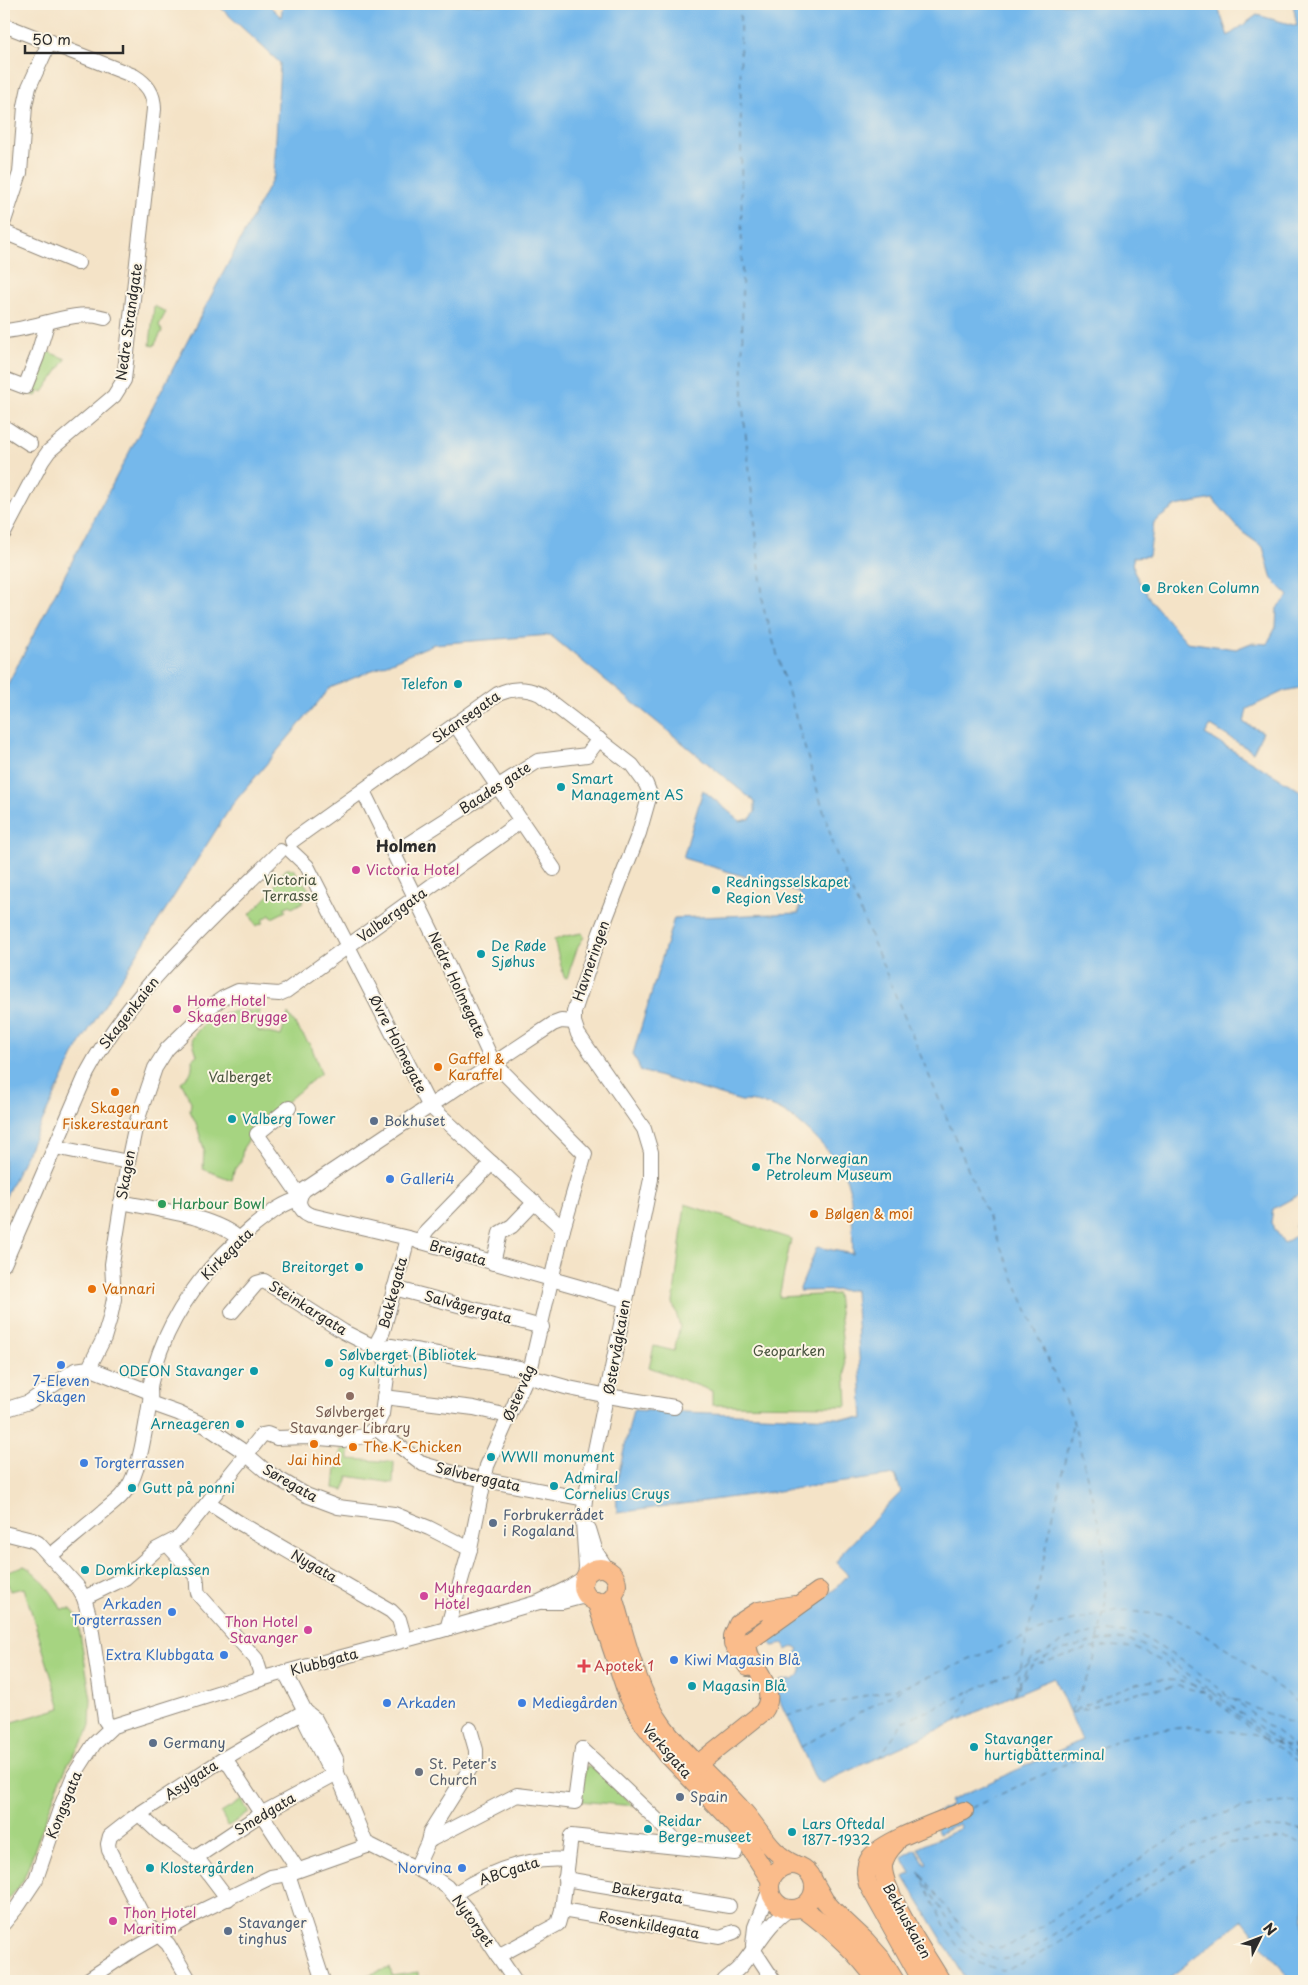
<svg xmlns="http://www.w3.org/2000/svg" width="1308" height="1985" viewBox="0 0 1308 1985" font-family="'Playpen Sans',sans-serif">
	<rect width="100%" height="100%" fill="#fcf5e5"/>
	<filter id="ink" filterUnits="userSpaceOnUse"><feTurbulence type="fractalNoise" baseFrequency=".02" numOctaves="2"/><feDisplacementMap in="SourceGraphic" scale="10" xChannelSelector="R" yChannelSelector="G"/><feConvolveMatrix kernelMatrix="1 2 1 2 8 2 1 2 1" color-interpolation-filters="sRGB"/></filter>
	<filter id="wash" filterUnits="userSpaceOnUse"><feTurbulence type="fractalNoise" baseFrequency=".0096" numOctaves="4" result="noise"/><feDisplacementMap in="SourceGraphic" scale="20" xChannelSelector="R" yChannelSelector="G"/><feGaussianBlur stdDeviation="1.12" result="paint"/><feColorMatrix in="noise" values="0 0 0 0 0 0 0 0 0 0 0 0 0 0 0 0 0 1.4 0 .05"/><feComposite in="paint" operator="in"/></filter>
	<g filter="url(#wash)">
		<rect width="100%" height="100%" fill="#f4e3c7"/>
		<g fill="#a6d481" stroke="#688056">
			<path d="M154,306L166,312L159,325L162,331L154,346L150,345Z"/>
			<path d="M46,351L66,359L43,392L40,391L36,396L26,393Z"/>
			<path d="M287,869H293L296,872L313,895L308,899L307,897L302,900L303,902L292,908L290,905L284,908L286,911L272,918L270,915L262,920L264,922L256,926L250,914L270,894L283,872Z"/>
			<path d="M582,933L584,937L578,946L567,978L564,977L554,940L566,936Z"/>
			<path d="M259,1011L258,1031L281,1036L288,1014L312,1048L321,1073L279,1108L263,1119L243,1148L241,1161L234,1170L232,1180L203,1169L204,1149L196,1123L190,1111L191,1102L181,1082C191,1076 193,1070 192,1059L197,1055L192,1039C212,1008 226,1012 259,1011Z"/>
			<path d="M685,1204L791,1239L779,1297L837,1294L845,1364L847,1406L712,1405V1391L649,1367L654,1346L674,1351L680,1326L673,1303Z"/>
			<path d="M349,1449V1459L394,1462L393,1483L348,1476L344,1490L334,1488L336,1468L339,1469L341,1450Z"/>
			<path d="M24,1566C35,1570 57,1597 61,1609H71L77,1616L91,1699L90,1725L86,1736L67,1766L57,1788L23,1881L4,1905V1720H9L13,1722L61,1708L24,1588L10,1591L4,1572Z"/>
			<path d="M586,1766L594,1769L634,1806L579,1801Z"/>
			<path d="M242,1800L249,1813L228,1826L221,1813Z"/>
			<path d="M390,1968L392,1976L418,1972V1979L428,1977L431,1981H348Z"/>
		</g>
		<path fill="#75b8eb" stroke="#50728b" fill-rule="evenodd" d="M221,4H268L281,17L283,4H1217L1228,36L1257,15L1297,26L1293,4H1304V687L1284,691L1247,709L1244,723L1263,732L1253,752L1211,726L1205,734L1304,793V1192L1273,1209L1271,1223L1284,1243L1300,1233L1295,1225L1304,1220V1981H1291L1243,1920L1165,1981H967L904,1877L911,1873L902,1857L916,1849L925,1865L927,1863L918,1848L961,1828L959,1824L939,1834L931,1816L951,1805L949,1801L1082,1740L1054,1678L1014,1695L822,1783L816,1780L773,1686L782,1680C802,1683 806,1667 796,1654L799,1649L794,1646L787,1650L784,1644L773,1646L768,1638L773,1630L835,1589L848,1575L836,1563L841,1554L901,1492L895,1475L617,1513L616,1485L633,1410L863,1419L855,1290L799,1291L817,1247L853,1254C852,1232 854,1201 847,1181C840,1160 802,1121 782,1111C769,1104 755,1101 741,1101L641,1071L633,1054L674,918L799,913L800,893L683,858L703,790L740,821L750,819L755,812V802L550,635L434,644L330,688L232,805L78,1047L4,1200V691L274,176L280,63L219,6ZM1213,499L1242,532L1263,547L1272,579L1289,596L1277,608L1276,627L1267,644L1251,643L1236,649L1187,642L1151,601L1134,572L1133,557L1149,556L1154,522L1176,506Z"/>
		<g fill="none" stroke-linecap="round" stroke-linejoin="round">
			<g stroke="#415565" stroke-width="1" stroke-dasharray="6 5" stroke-linecap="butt">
				<path d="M740,4L743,408L764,610L836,853L1073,1420L1103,1541L1106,1600L1093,1665L1070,1713"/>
				<path d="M1029,1663L1031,1659L1074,1637L1108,1631L1140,1635L1186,1663L1295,1747"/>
				<path d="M1018,1688L1032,1666L1087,1649L1112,1646L1135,1648L1159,1660L1263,1737"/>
				<path d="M1016,1690L1073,1422"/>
				<path d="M1208,1690L1230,1698"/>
				<path d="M1014,1695L1028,1666"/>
				<path d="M1234,1700L1304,1728"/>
				<path d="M1075,1710C1107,1696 1142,1675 1178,1681C1187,1683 1196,1686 1204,1689"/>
				<path d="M1071,1713L1142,1691L1178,1686L1207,1693L1272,1740"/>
				<path d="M787,1715L905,1686"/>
				<path d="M956,1722L973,1690"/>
				<path d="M1266,1740L1304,1767"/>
				<path d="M1275,1742L1304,1763"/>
				<path d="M1283,1744L1304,1751"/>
				<path d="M801,1747L908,1685L1049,1627L1118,1610L1173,1616L1231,1651L1304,1707"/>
				<path d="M1299,1749L1304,1753"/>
				<path d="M879,1758L903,1722L1059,1651C1083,1644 1112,1635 1137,1643C1145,1646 1154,1651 1162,1655L1304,1760"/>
				<path d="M971,1808L1122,1738L1158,1730L1190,1727L1220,1730L1254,1735L1279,1743"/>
				<path d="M919,1872L945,1927L959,1948L981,1964L1002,1970L1023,1964L1165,1877L1228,1843L1286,1839L1304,1843"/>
				<path d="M921,1874C939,1896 964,1939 992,1947C1002,1949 1013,1944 1022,1940C1053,1918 1085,1897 1116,1876C1136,1862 1156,1847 1177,1835C1215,1812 1260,1801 1304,1802"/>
				<path d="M922,1876C939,1903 963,1959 999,1959C1009,1960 1019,1955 1029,1951L1185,1851C1222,1833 1263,1822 1304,1830"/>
			</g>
		</g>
	</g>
	<g filter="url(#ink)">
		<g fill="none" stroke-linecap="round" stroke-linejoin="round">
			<defs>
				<g id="minor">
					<path d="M4,25L134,76C147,84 154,93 154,109L124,380L114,396L49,451L42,461L4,533"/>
					<path d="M4,221L20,173L25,106L29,87L50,41"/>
					<path d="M4,232L78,263"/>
					<path d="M4,331C39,329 72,308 105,318"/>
					<path d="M4,379L25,387L37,357L47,324"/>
					<path d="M4,427L30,444"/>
					<path d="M455,724L554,869"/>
					<path d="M363,791L437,942L493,1062L585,1154L563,1229L531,1367L487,1466L470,1549L447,1629"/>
					<path d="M292,841L498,694C513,687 526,688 540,694L632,765L646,784L650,794L639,833L600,933L574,1012V1022L578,1034L644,1129L651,1152V1179L585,1499L583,1521L586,1567L585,1576"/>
					<path d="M291,851L307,866L429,1105L563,1229"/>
					<path d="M394,853L538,761L587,755L599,739"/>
					<path d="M574,1022L561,1021L553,1024L304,1190C296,1199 298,1210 310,1215L408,1238L625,1300"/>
					<path d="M289,1108L257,1134L300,1196"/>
					<path d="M55,1147L128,1162"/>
					<path d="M121,1202C152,1209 216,1216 239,1239"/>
					<path d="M419,1242L427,1230L492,1163"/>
					<path d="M493,1263L500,1233L512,1226L535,1202"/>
					<path d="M4,1264L87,1073C132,988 213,919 280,851"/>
					<path d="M394,1288L542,1327"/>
					<path d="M374,1348L391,1346L519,1368L537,1379L569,1388L608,1396L674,1407"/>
					<path d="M374,1348L383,1331L408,1238"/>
					<path d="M89,1368L150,1392"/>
					<path d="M384,1397L474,1408L508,1416"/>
					<path d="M150,1403L178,1413L206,1426L240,1449L267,1472L306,1495L338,1507L394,1514L429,1528L470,1549"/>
					<path d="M4,1410L29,1402L75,1370L89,1368L104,1338L110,1318L114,1299L112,1264L128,1162L136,1124L155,1068L167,1049L210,1007L223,998L238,991L279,994L286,991L521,821"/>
					<path d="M375,1428L423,1464L460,1475L585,1499"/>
					<path d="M209,1503L238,1522L391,1611L399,1619L405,1640"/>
					<path d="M589,1529L596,1552L607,1569"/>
					<path d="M4,1533L32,1540L38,1543L77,1586L84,1598L90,1619L105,1720L110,1727"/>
					<path d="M167,1544L195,1575C199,1582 195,1588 199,1595L256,1659L262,1678"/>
					<path d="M50,1556C66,1543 81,1530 97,1517C109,1506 124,1497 131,1482C141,1462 146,1424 150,1401C151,1394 149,1388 151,1382C165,1319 205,1267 254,1226C267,1216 282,1203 299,1199"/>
					<path d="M84,1598L125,1578L157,1549L180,1537L262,1435L267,1434L277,1438L308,1437L343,1440L365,1436L375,1428L382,1414L388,1369L384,1356L378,1349L344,1332L264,1281L257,1283L232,1312"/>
					<path d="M543,1602H562L581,1597L591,1599"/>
					<path d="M285,1672L305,1711L306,1723L326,1763L337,1773"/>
					<path d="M305,1711L315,1719L336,1759L337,1773L367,1846"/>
					<path d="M582,1749L657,1820L680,1846"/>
					<path d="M225,1758L298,1870"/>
					<path d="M139,1814L158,1832L200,1862L228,1899"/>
					<path d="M428,1842L430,1832L476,1759V1750L470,1729"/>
					<path d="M195,1858L261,1814L337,1773"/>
					<path d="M416,1868L428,1842L432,1839L517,1795L575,1802L582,1749"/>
					<path d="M288,1874L323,1981"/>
					<path d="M565,1879L729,1906"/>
					<path d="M454,1894C487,1873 528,1856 568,1860"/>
					<path d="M562,1910L720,1937L734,1932"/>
					<path d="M4,1923L18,1906L36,1879L60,1809L74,1775L94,1744L113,1726L271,1676L439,1631L539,1602L568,1588L584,1578"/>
					<path d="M753,1945L755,1927L770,1889"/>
					<path d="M753,1949L774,1981"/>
					<path d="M498,1956L558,1924L562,1910L571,1836L735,1853"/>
					<path d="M86,1981L134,1949L193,1915L271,1877L288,1874L370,1845L433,1877L447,1887L469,1912L515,1981"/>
					<path d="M190,1981L168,1944L147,1924L109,1850L108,1844L110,1836L133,1818L225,1758L305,1711"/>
					<path d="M724,1981C730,1975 739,1970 744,1962C759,1943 769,1922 790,1909"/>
				</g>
				<g id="major">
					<circle cx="600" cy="1585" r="17"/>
					<path d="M613,1596C626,1639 636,1689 663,1726C687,1758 718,1782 744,1812C762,1832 770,1854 796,1865"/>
					<path d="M596,1601L628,1696L643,1723L666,1753L736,1826L771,1881"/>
					<path d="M748,1667L733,1644V1636L738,1624L758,1611L794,1605"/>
					<path d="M698,1764L763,1712C783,1686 740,1661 749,1641L819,1591"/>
					<path d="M896,1843C890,1849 884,1857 883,1866C882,1891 927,1957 941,1981"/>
					<circle cx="792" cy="1887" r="22"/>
					<path d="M814,1882L825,1901L833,1910L866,1941L881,1958L895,1981"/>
					<path d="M801,1907C830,1928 857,1952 877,1981"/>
					<path d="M922,1981L868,1884C865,1875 865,1866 870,1858C884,1840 941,1821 964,1811"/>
				</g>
			</defs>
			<use href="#minor" stroke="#908779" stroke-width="16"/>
			<use href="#major" stroke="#908779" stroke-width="20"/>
			<use href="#minor" stroke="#fff" stroke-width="14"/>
			<use href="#major" stroke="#fabc8b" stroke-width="18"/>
		</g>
	</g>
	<g fill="#0f9aa8" stroke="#fcf5e5" stroke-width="2">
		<circle cx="1146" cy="588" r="5"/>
		<circle cx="458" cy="684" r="5"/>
		<circle cx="561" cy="787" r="5"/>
		<circle cx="716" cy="890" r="5"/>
		<circle cx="481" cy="954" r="5"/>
		<circle cx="232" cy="1119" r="5"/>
		<circle cx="756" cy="1167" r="5"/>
		<circle cx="359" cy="1267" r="5"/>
		<circle cx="329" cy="1363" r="5"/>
		<circle cx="254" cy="1371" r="5"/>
		<circle cx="240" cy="1424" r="5"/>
		<circle cx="491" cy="1457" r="5"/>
		<circle cx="554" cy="1486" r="5"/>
		<circle cx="132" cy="1488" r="5"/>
		<circle cx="85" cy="1570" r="5"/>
		<circle cx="692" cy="1686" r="5"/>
		<circle cx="974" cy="1747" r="5"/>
		<circle cx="648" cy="1829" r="5"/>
		<circle cx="792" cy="1832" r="5"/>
		<circle cx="150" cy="1868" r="5"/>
	</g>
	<g fill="#d1479c" stroke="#fcf5e5" stroke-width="2">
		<circle cx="356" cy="870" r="5"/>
		<circle cx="177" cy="1009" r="5"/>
		<circle cx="424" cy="1596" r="5"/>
		<circle cx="308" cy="1630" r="5"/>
		<circle cx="113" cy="1921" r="5"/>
	</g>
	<g fill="#e8710a" stroke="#fcf5e5" stroke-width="2">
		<circle cx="438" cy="1067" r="5"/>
		<circle cx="115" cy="1092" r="5"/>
		<circle cx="814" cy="1214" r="5"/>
		<circle cx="92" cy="1289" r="5"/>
		<circle cx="314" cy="1444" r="5"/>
		<circle cx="353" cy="1447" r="5"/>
	</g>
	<g fill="#5c6f8a" stroke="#fcf5e5" stroke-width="2">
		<circle cx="374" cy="1121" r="5"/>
		<circle cx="493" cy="1523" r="5"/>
		<circle cx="153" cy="1743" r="5"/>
		<circle cx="680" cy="1797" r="5"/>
		<circle cx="228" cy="1931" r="5"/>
	</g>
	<g fill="#3f7fe0" stroke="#fcf5e5" stroke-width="2">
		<circle cx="390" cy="1179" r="5"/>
		<circle cx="61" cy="1365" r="5"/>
		<circle cx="84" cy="1463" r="5"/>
		<circle cx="172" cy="1612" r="5"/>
		<circle cx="224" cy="1655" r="5"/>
		<circle cx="674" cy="1660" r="5"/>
		<circle cx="387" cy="1703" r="5"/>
		<circle cx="522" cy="1703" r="5"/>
		<circle cx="462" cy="1868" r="5"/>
	</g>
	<circle fill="#2e9e5b" stroke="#fcf5e5" stroke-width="2" cx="162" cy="1204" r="5"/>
	<circle fill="#8d6e63" stroke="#fcf5e5" stroke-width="2" cx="350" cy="1396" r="5"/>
	<path fill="#e0444e" stroke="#fcf5e5" stroke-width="2" d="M581.5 1658.5h5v5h5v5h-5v5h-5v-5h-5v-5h5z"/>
	<circle fill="#6b7280" stroke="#fcf5e5" stroke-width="2" cx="419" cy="1772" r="5"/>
	<g text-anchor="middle" stroke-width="4" stroke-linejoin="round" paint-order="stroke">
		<g font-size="14" fill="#2b2b2b" stroke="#fcf5e5">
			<text transform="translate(129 322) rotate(-82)" y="5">Nedre Strandgate</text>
			<text transform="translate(466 717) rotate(-35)" y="5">Skansegata</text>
			<text transform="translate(495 788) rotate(-33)" y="5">Baades gate</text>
			<text transform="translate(392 915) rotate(-36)" y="5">Valberggata</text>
			<text transform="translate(591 961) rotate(-71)" y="5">Havneringen</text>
			<text transform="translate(457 985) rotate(65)" y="5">Nedre Holmegate</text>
			<text transform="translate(129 1013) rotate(-52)" y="5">Skagenkaien</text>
			<text transform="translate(398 1044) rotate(63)" y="5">Øvre Holmegate</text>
			<text transform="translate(126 1175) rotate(-80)" y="5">Skagen</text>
			<text transform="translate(458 1253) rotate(16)" y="5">Breigata</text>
			<text transform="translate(227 1254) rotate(-45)" y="5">Kirkegata</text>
			<text transform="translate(393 1293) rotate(-75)" y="5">Bakkegata</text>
			<text transform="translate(468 1307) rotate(15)" y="5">Salvågergata</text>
			<text transform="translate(308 1308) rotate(32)" y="5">Steinkargata</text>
			<text transform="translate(617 1347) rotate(-80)" y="5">Østervågkaien</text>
			<text transform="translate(519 1393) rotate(-67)" y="5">Østervåg</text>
			<text transform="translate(478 1477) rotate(13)" y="5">Sølvberggata</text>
			<text transform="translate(290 1483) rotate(30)" y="5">Søregata</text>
			<text transform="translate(314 1566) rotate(30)" y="5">Nygata</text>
			<text transform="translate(324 1662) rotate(-15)" y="5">Klubbgata</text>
			<text transform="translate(667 1751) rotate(49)" y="5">Verksgata</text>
			<text transform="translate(191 1780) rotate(-33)" y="5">Asylgata</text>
			<text transform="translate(64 1805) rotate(-68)" y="5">Kongsgata</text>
			<text transform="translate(265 1814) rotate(-31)" y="5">Smedgata</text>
			<text transform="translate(509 1871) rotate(-18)" y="5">ABCgata</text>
			<text transform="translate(647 1893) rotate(9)" y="5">Bakergata</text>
			<text transform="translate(473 1921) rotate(54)" y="5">Nytorget</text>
			<text transform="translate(907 1921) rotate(61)" y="5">Bekhuskaien</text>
			<text transform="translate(649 1925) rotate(10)" y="5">Rosenkildegata</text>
		</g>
		<g font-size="14" fill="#0d838f" stroke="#fcf5e5" text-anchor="start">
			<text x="1156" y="593">Broken Column</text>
			<text x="448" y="689" text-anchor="end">Telefon</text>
			<text x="571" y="784">Smart<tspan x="571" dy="16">Management AS</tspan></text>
			<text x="726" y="887">Redningsselskapet<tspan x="726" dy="16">Region Vest</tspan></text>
			<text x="491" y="951">De Røde<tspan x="491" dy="16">Sjøhus</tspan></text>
			<text x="242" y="1124">Valberg Tower</text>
			<text x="766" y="1164">The Norwegian<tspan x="766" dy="16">Petroleum Museum</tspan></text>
			<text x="349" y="1272" text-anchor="end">Breitorget</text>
			<text x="339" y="1360">Sølvberget (Bibliotek<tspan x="339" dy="16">og Kulturhus)</tspan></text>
			<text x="244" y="1376" text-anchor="end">ODEON Stavanger</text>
			<text x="230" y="1429" text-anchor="end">Arneageren</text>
			<text x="501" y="1462">WWII monument</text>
			<text x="564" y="1483">Admiral<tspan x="564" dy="16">Cornelius Cruys</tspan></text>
			<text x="142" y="1493">Gutt på ponni</text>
			<text x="95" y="1575">Domkirkeplassen</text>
			<text x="702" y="1691">Magasin Blå</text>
			<text x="984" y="1744">Stavanger<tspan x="984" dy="16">hurtigbåtterminal</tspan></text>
			<text x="658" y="1826">Reidar<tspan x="658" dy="16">Berge-museet</tspan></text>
			<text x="802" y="1829">Lars Oftedal<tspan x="802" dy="16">1877-1932</tspan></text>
			<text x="160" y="1873">Klostergården</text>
		</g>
		<g font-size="14" fill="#b23c85" stroke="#fcf5e5" text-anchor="start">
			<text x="366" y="875">Victoria Hotel</text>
			<text x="187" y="1006">Home Hotel<tspan x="187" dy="16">Skagen Brygge</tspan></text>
			<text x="434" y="1593">Myhregaarden<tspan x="434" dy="16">Hotel</tspan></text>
			<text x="298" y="1627" text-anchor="end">Thon Hotel<tspan x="298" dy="16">Stavanger</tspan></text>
			<text x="123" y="1918">Thon Hotel<tspan x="123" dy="16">Maritim</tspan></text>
		</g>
		<g font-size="14" fill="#4a5540" stroke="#fcf5e5">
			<text x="290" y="885">Victoria<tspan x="290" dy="16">Terrasse</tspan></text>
			<text x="240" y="1082">Valberget</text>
			<text x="789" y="1356">Geoparken</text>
		</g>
		<g font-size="14" fill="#c56008" stroke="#fcf5e5" text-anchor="start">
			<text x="448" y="1064">Gaffel &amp;<tspan x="448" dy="16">Karaffel</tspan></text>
			<text x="115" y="1113" text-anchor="middle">Skagen<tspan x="115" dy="16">Fiskerestaurant</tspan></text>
			<text x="824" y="1219">Bølgen &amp; moi</text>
			<text x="102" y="1294">Vannari</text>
			<text x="363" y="1452">The K-Chicken</text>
			<text x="314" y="1465" text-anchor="middle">Jai hind</text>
		</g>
		<g font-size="14" fill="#4e5e75" stroke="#fcf5e5" text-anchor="start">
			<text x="384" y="1126">Bokhuset</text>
			<text x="503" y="1520">Forbrukerrådet<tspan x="503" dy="16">i Rogaland</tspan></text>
			<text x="163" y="1748">Germany</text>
			<text x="690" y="1802">Spain</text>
			<text x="238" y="1928">Stavanger<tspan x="238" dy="16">tinghus</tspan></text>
		</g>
		<g font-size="14" fill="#366cbe" stroke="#fcf5e5" text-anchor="start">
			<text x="400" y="1184">Galleri4</text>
			<text x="61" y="1386" text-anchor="middle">7-Eleven<tspan x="61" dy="16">Skagen</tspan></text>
			<text x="94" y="1468">Torgterrassen</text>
			<text x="162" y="1609" text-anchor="end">Arkaden<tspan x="162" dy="16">Torgterrassen</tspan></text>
			<text x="214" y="1660" text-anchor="end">Extra Klubbgata</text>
			<text x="684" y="1665">Kiwi Magasin Blå</text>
			<text x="397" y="1708">Arkaden</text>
			<text x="532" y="1708">Mediegården</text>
			<text x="452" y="1873" text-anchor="end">Norvina</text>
		</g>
		<g font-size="14" fill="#27864d" stroke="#fcf5e5" text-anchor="start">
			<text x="172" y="1209">Harbour Bowl</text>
		</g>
		<g font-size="14" fill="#785e54" stroke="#fcf5e5">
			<text x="350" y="1417">Sølvberget<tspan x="350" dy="16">Stavanger Library</tspan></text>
		</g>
		<g font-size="14" fill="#be3a42" stroke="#fcf5e5" text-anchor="start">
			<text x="594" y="1671">Apotek 1</text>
		</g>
		<g font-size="14" fill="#5b616d" stroke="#fcf5e5" text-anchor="start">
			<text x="429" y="1769">St. Peter's<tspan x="429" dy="16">Church</tspan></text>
		</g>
		<g font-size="16" font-weight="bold" fill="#2b2b2b" stroke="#fcf5e5">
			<text x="406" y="852">Holmen</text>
		</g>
	</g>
	<rect width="1308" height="1985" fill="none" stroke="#fcf5e5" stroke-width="20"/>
	<g transform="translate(1260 1938) rotate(48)" stroke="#fcf5e5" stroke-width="4" paint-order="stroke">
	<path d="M0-4L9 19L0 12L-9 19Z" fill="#2b2b2b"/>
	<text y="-8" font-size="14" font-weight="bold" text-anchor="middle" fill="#2b2b2b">N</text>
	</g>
	<path d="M25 45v8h98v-8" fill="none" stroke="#2b2b2b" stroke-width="2.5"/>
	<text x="32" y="45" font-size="15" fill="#2b2b2b" stroke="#fcf5e5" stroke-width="4" paint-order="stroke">50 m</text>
</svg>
